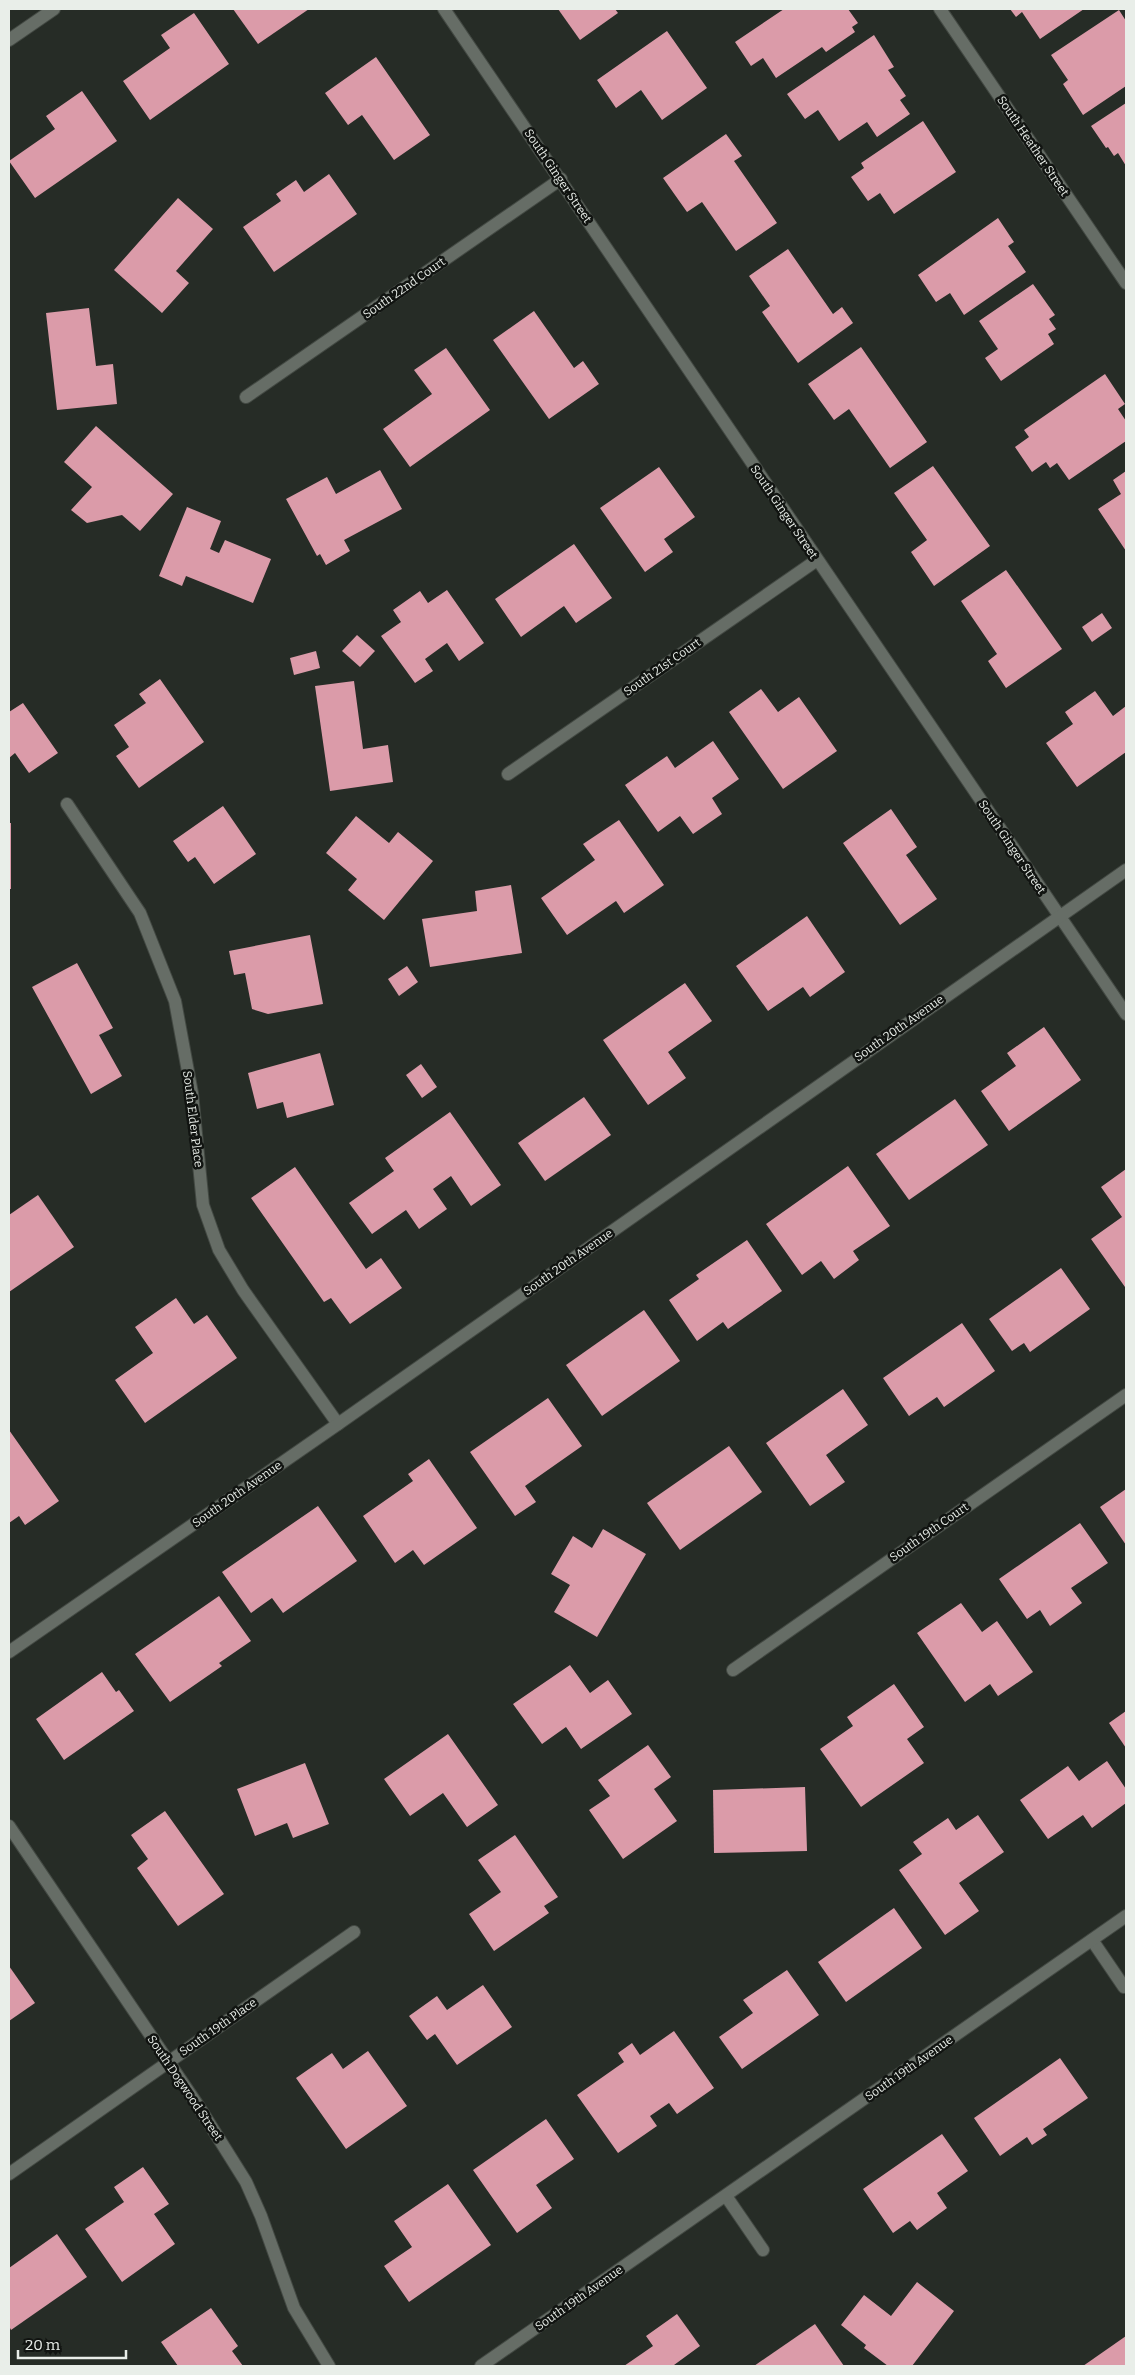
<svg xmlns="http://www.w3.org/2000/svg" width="1135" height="2375" viewBox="0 0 1135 2375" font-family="Bitter,serif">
	<rect width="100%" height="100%" fill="#262c26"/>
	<g fill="#db9ba9">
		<path d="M233,9H309L258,44Z"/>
		<path d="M558,9H615L618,13L580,40Z"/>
		<path d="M784,9H848L858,23L852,27L855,32L826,52L822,47L776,78L763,58L751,66L735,42Z"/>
		<path d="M1010,9H1084L1040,39L1022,12L1016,17Z"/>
		<path d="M1119,10L1126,21V86L1083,115L1063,84L1068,80L1051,55Z"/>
		<path d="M194,13L229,64L150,120L123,81L170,48L161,35Z"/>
		<path d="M667,31L707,88L662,120L641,90L616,108L597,80Z"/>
		<path d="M874,35L894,67L888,70L906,96L900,100L910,114L877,137L867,122L839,141L818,110L805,119L787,94Z"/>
		<path d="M376,57L430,135L394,160L362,115L348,125L325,93Z"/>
		<path d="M82,91L117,141L35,198L9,161L55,129L46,116Z"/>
		<path d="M1126,103V166L1118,153L1114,156L1108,147L1106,148L1091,126Z"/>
		<path d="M923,121L956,172L894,214L880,193L868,201L851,177L864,168L861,163Z"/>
		<path d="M726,134L742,156L734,161L777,223L736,251L702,202L687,212L663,178Z"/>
		<path d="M329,174L357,214L274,272L243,227L281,201L276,194L296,180L304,192Z"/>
		<path d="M178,198L213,229L176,271L189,283L162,313L114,270Z"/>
		<path d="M998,218L1014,242L1008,246L1026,272L964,315L950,293L936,302L918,275Z"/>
		<path d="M788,249L833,314L842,307L853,323L798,363L762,312L770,306L749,276Z"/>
		<path d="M1033,284L1055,315L1049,319L1056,329L1048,334L1054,344L1001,381L985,358L998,349L979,321Z"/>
		<path d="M89,308L96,366L113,364L117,404L57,410L46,313Z"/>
		<path d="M534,311L574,368L583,361L599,384L549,419L493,340Z"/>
		<path d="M861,347L927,442L890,468L849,409L834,420L808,384Z"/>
		<path d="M446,348L490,410L410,467L383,429L432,394L414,370Z"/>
		<path d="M1105,374L1125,404L1118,409L1126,421V441L1069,480L1057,463L1050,468L1046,462L1032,472L1015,447L1029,437L1024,430Z"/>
		<path d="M96,426L173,494L140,531L122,515L87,523L71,510L92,487L64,462Z"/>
		<path d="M933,466L990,546L934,586L911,552L927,540L894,493Z"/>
		<path d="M659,467L695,517L664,539L673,552L645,572L600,508Z"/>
		<path d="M380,470L402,509L344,540L350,551L326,565L320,554L317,556L286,499L327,477L336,494Z"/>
		<path d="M1126,471V551L1098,509L1121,494L1113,480Z"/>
		<path d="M187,507L221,521L210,549L219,553L225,540L271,559L253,603L186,576L182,586L159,576Z"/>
		<path d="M574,544L612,598L576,623L564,606L521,637L495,599Z"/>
		<path d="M1006,570L1062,649L1006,688L988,661L997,654L961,601Z"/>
		<path d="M447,590L484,643L459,661L447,643L425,659L433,671L415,683L381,636L401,622L393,610L420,591L428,603Z"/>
		<path d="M1102,613L1112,628L1092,642L1082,627Z"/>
		<path d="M357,635L375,651L360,667L342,651Z"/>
		<path d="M316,651L320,668L294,675L290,658Z"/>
		<path d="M160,679L204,742L139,788L116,756L129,747L114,725L146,703L139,694Z"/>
		<path d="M354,681L363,749L388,745L393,782L330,791L315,686Z"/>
		<path d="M761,689L778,712L799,697L837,751L783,789L729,712Z"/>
		<path d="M1095,691L1113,716L1126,706V752L1077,787L1046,743L1073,724L1065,712Z"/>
		<path d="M23,703L58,753L29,773L15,753L9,758V712Z"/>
		<path d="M713,741L739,779L712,798L722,814L693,834L680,816L658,832L625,785L667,756L675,768Z"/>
		<path d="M223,806L256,854L214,884L195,857L188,862L173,841Z"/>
		<path d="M891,809L917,847L906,855L937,899L900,925L843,843Z"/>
		<path d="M356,816L389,843L398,832L433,861L384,920L348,890L357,879L326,853Z"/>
		<path d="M619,820L664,885L624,913L616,901L567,935L541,898L595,860L583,844Z"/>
		<rect x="9" y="823" width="2" height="66"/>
		<path d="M511,885L522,953L430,967L422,919L477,911L475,891Z"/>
		<path d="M807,916L845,972L810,997L803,987L768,1011L736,966Z"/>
		<path d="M310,935L323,1004L268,1014L252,1009L245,973L234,975L229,951Z"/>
		<path d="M77,963L113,1028L99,1035L122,1076L91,1094L32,987Z"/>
		<path d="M407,966L418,982L399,996L388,979Z"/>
		<path d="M685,983L712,1021L668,1052L686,1078L648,1105L603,1040Z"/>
		<path d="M1044,1027L1081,1080L1009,1131L981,1091L1016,1066L1007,1053Z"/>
		<path d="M320,1053L334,1105L287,1118L283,1102L257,1109L248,1073Z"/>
		<path d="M421,1064L437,1087L422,1098L406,1075Z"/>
		<path d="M584,1097L611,1135L545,1181L518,1143Z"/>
		<path d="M955,1099L988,1145L909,1200L876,1154Z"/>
		<path d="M450,1112L501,1185L471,1206L451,1176L433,1189L447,1209L419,1229L406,1210L372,1234L349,1203L394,1171L385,1158Z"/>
		<path d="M848,1166L890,1226L853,1251L859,1260L834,1279L821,1261L802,1275L766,1224Z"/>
		<path d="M295,1167L366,1269L381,1258L402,1288L350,1324L331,1298L324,1302L251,1198Z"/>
		<path d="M1126,1169V1286L1125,1287L1091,1239L1122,1217L1101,1187Z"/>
		<path d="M38,1195L74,1247L9,1292V1215Z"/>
		<path d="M747,1240L782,1291L728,1329L723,1322L697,1341L669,1300L699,1279L696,1275Z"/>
		<path d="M1061,1268L1090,1309L1030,1352L1024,1343L1012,1351L989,1319Z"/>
		<path d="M176,1298L194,1324L207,1315L237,1358L145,1423L115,1380L153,1353L135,1327Z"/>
		<path d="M644,1310L680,1361L602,1416L566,1365Z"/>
		<path d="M962,1323L995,1371L944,1407L937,1397L909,1416L883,1378Z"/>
		<path d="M843,1389L868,1425L826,1455L845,1482L810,1506L766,1443Z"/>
		<path d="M548,1398L582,1446L525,1486L536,1502L515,1516L470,1452Z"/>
		<path d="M9,1430L59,1501L25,1525L19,1516L9,1523Z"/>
		<path d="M729,1446L762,1492L680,1550L647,1503Z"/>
		<path d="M429,1459L477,1528L424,1565L413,1550L395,1563L363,1516L413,1481L408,1474Z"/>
		<path d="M1126,1489V1545L1100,1507Z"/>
		<path d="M318,1506L357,1561L283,1613L272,1598L251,1613L222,1572Z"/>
		<path d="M1080,1523L1108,1563L1071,1588L1082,1603L1050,1626L1040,1610L1027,1619L999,1579Z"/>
		<path d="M603,1529L646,1554L597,1637L554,1612L570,1585L551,1574L573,1536L592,1548Z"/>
		<path d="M219,1596L251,1641L219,1663L222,1666L170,1702L135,1654Z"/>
		<path d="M961,1603L982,1632L997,1621L1033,1672L998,1696L990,1684L965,1702L917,1633Z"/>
		<path d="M570,1665L590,1693L608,1680L632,1714L581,1749L566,1727L542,1744L513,1704Z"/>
		<path d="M102,1672L116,1692L119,1690L134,1711L64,1760L36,1719Z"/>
		<path d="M894,1684L924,1727L907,1739L924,1763L861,1807L820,1749L853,1726L847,1717Z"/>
		<path d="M1126,1711V1748L1109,1723Z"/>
		<path d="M448,1734L498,1805L467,1827L443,1793L410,1816L384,1779Z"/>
		<path d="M648,1745L671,1777L654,1789L677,1821L623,1859L589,1810L610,1796L598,1780Z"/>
		<path d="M1107,1761L1126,1789V1803L1092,1828L1083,1815L1048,1839L1020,1800L1068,1766L1079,1781Z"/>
		<path d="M305,1763L329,1824L293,1838L287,1823L255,1836L237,1789Z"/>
		<path d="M805,1787L807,1851L714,1853L713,1790Z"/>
		<path d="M165,1811L224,1894L178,1926L137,1868L148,1859L131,1835Z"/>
		<path d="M978,1815L1004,1852L959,1883L979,1911L945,1935L899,1870L922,1854L913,1842L948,1818L956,1830Z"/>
		<path d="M515,1835L558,1897L544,1906L549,1913L494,1951L469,1914L501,1892L478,1860Z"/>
		<path d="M894,1908L922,1948L846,2002L818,1962Z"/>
		<path d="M9,1966L35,2003L9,2021Z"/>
		<path d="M787,1970L819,2015L742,2069L719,2037L753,2013L743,2000Z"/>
		<path d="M483,1985L512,2027L457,2065L435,2034L427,2040L409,2016L437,1996L447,2010Z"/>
		<path d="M674,2031L714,2088L677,2114L669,2103L650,2116L657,2126L618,2153L577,2095L624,2062L618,2053L632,2043L640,2055Z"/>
		<path d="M368,2051L407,2106L346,2149L296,2078L332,2053L343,2069Z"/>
		<path d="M1060,2058L1088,2098L1043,2129L1047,2135L1032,2145L1027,2137L1000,2156L974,2118Z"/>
		<path d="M546,2119L574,2159L536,2185L552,2208L517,2233L473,2170Z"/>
		<path d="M942,2134L968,2171L937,2193L947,2208L917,2230L910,2221L893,2233L863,2189Z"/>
		<path d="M143,2167L169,2204L154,2214L175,2244L122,2282L85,2229L124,2202L114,2187Z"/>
		<path d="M448,2184L491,2245L409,2302L384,2266L412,2247L394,2221Z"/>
		<path d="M57,2234L87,2277L11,2330L9,2326V2268Z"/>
		<path d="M917,2282L954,2311L912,2366H888L864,2348L866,2345L841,2325L864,2295L891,2316Z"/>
		<path d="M211,2308L238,2346L232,2351L243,2366H178L161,2342Z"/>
		<path d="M677,2314L700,2346L674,2365L675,2366H624L653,2346L646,2336Z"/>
		<path d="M815,2324L844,2366H754Z"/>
		<path d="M1126,2336V2366H1083Z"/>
	</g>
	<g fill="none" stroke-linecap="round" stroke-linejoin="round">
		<defs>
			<g id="street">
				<path d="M444,9L1126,1014"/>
				<path d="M940,9L1126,283"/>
				<path d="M9,40L54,9"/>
				<path d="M246,397L561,179"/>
				<path d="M508,774L817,560"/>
				<path d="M67,804L140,913L175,1001L192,1093L203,1205L219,1250L243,1290L338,1424"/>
				<path d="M9,1652L338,1424L1126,870"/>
				<path d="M733,1670L1126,1395"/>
				<path d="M9,1826L199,2107L246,2182L261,2216L294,2308L329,2366"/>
				<path d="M1092,1940L1124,1987"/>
				<path d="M9,2174L354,1932"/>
				<path d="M726,2196L763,2250"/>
				<path d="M481,2366L1126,1916"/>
			</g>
		</defs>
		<use href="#street" stroke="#434943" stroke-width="14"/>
		<use href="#street" stroke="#666d66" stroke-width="12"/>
	</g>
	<g text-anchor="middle" stroke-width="5" stroke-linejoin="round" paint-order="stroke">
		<g font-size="12" fill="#e9eee9" stroke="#111411">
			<text transform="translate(1033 146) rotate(56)" y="4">South Heather Street</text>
			<text transform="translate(558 176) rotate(56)" y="4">South Ginger Street</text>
			<text transform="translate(404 288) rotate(-35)" y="4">South 22nd Court</text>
			<text transform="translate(784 512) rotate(56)" y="4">South Ginger Street</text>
			<text transform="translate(662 667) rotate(-35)" y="4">South 21st Court</text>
			<text transform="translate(1012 847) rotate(56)" y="4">South Ginger Street</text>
			<text transform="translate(899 1028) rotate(-35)" y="4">South 20th Avenue</text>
			<text transform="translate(193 1119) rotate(83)" y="4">South Elder Place</text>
			<text transform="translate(568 1262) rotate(-35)" y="4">South 20th Avenue</text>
			<text transform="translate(237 1494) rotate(-35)" y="4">South 20th Avenue</text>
			<text transform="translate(929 1532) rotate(-35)" y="4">South 19th Court</text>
			<text transform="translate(218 2027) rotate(-35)" y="4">South 19th Place</text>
			<text transform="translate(909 2068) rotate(-35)" y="4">South 19th Avenue</text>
			<text transform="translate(185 2088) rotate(56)" y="4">South Dogwood Street</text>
			<text transform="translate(579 2298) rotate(-35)" y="4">South 19th Avenue</text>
		</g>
	</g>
	<rect width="1135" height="2375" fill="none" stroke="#e9eee9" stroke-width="20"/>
	<path d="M18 2350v8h108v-8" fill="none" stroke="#e9eee9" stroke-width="2.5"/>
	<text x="25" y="2350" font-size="15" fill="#e9eee9" stroke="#111411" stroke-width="4" paint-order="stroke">20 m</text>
</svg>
